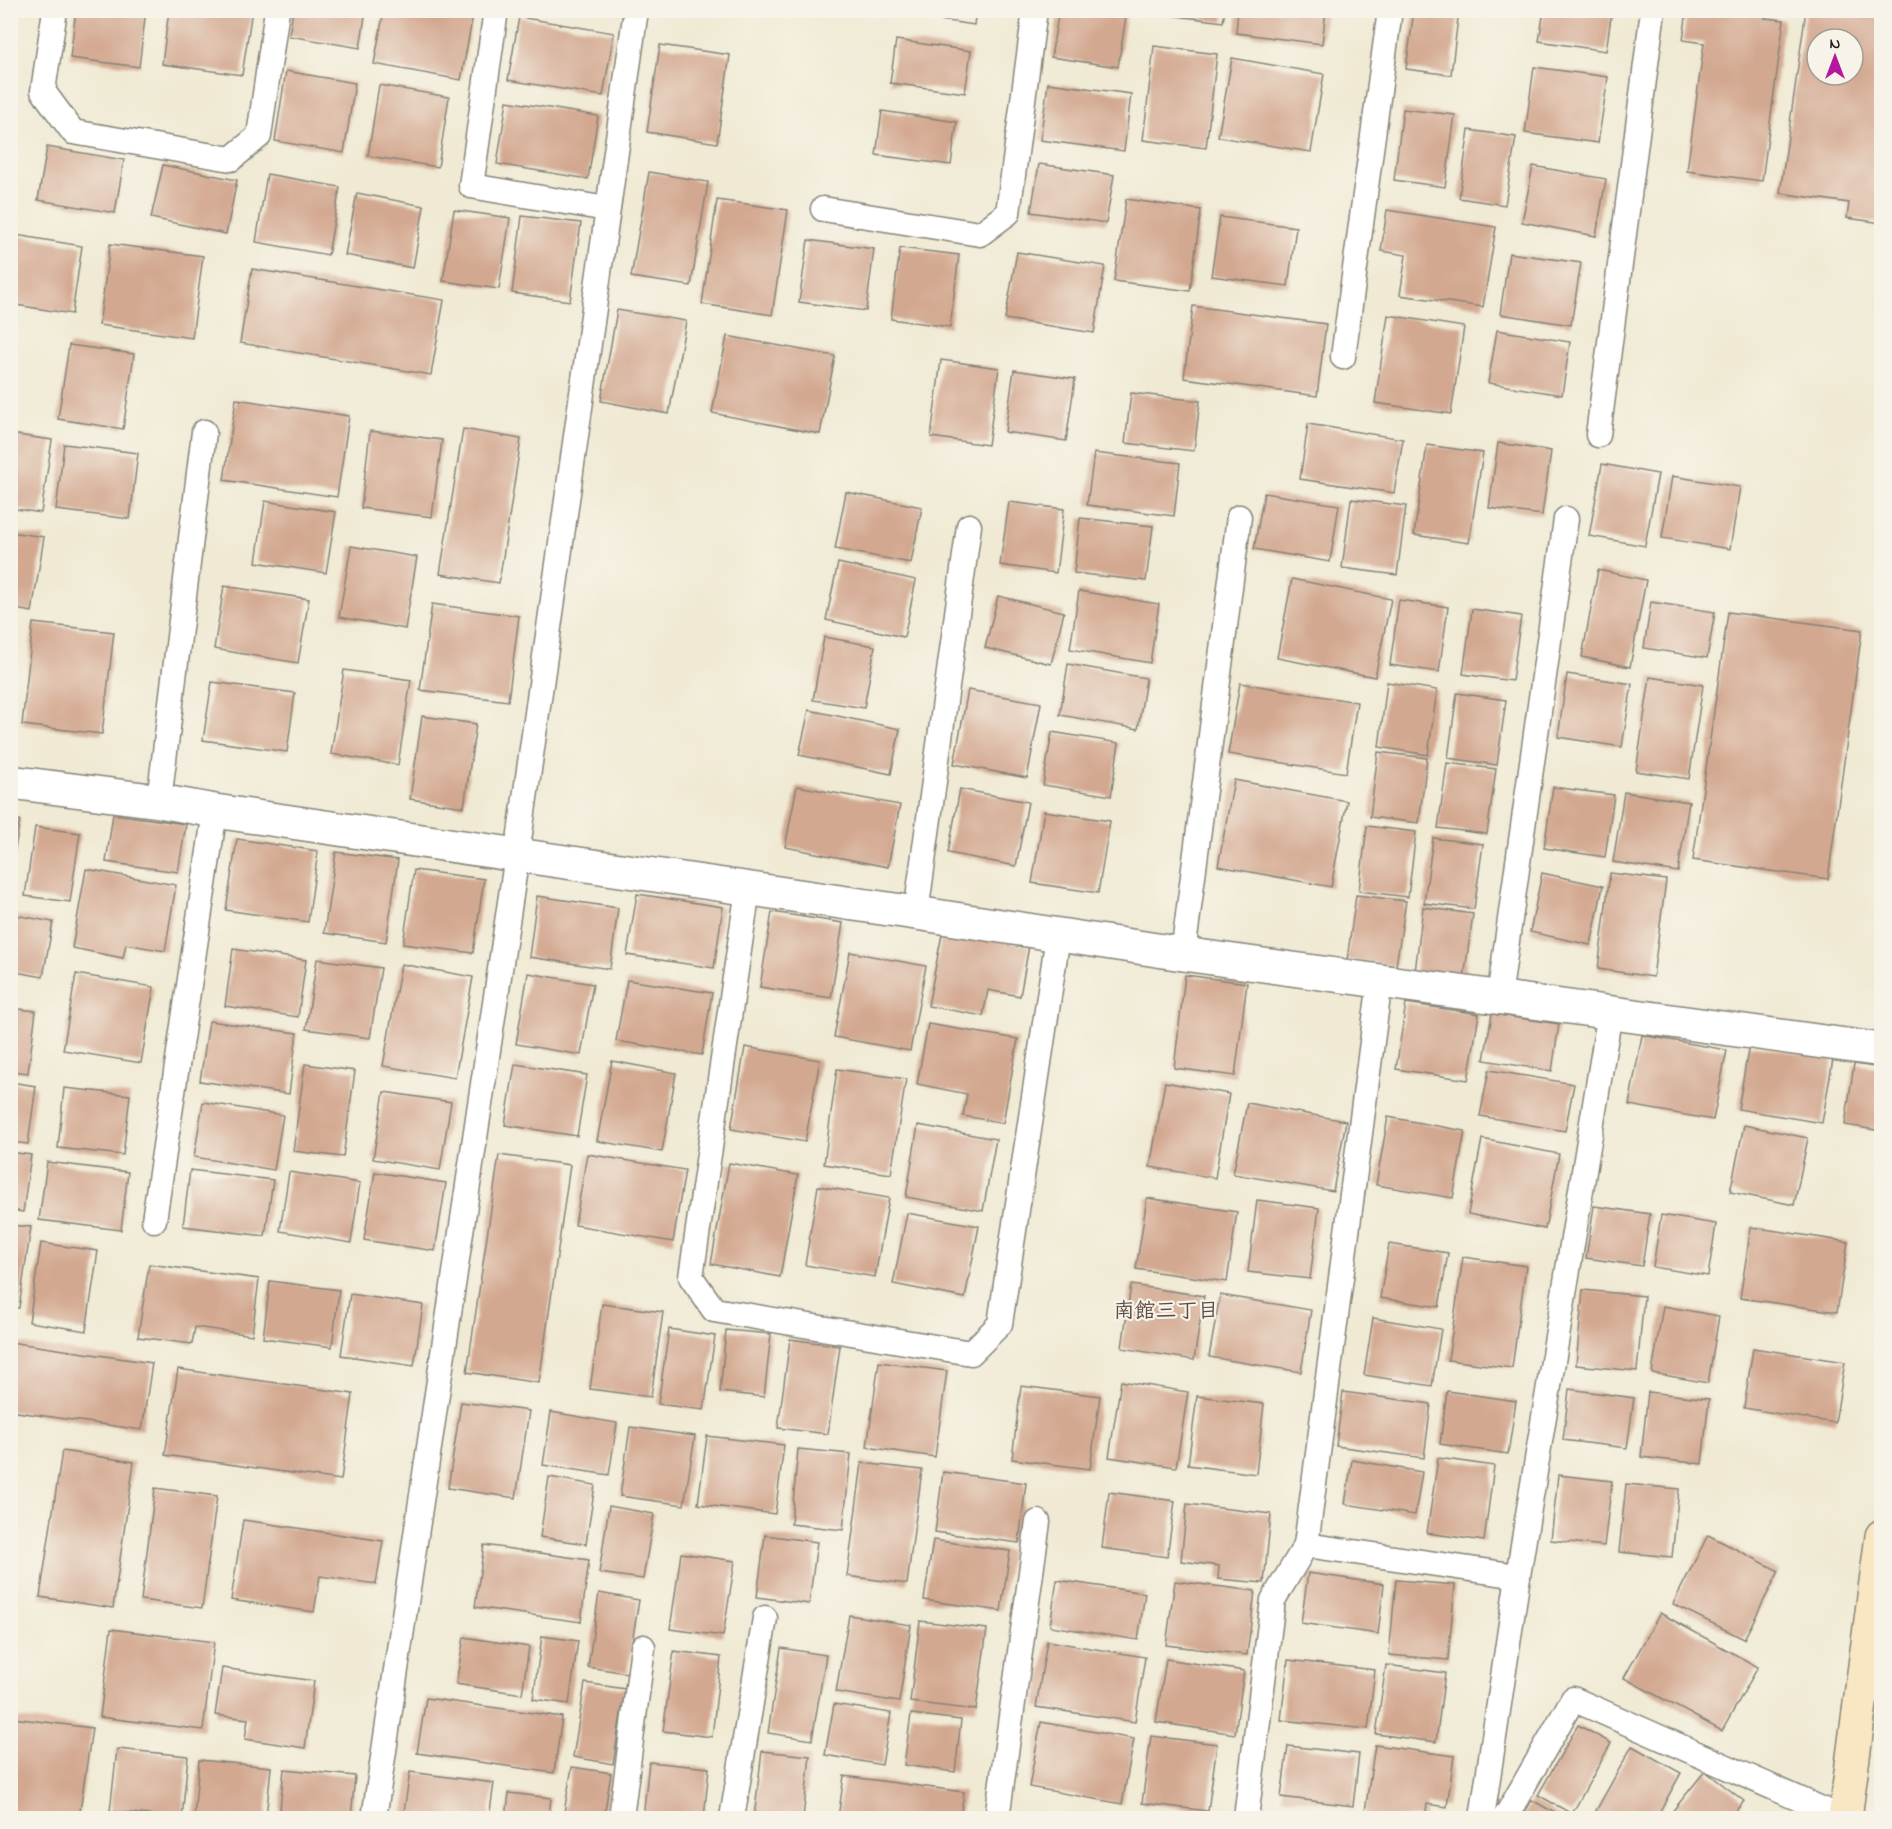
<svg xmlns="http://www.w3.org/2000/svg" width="1892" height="1829" viewBox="0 0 1892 1829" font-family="'Indie Flower','Klee One',sans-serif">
	<rect width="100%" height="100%" fill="#f7f3e8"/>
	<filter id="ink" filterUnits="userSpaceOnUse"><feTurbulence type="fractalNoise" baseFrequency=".0167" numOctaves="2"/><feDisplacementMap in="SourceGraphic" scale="12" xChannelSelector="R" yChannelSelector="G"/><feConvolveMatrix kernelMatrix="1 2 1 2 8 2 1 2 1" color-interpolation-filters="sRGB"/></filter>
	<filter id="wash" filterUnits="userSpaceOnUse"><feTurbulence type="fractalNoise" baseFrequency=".008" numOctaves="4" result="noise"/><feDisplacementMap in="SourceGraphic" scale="24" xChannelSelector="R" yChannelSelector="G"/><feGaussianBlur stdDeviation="1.35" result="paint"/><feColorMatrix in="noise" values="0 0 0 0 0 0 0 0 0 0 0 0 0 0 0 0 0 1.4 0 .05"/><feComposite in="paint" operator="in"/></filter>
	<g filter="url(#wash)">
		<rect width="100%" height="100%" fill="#f0ead4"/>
		<g id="blocks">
			<g fill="#d3a890" fill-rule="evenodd">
				<path d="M10,10H18L12,47H10Z"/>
				<path d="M76,10H146L139,67L70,58Z"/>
				<path d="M169,10H252L242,75L162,64Z"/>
				<path d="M293,10H366L360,48L289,36Z"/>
				<path d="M384,10H424L472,20L461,80L374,64Z"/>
				<path d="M899,10H976L974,25L899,14Z"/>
				<path d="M1059,10H1127L1118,67L1051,57Z"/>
				<path d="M1171,10H1225L1223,22L1170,15Z"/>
				<path d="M1238,10H1326L1322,44L1236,33Z"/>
				<path d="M1414,10H1459L1451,75L1406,69Z"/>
				<path d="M1544,10H1612L1606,51L1539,41Z"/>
				<path d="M1687,10H1766L1765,18L1784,20L1762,181L1687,171L1704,43L1683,40Z"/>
				<path d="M1806,10H1882V223L1847,218L1849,203L1780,193ZM1817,39H1853V75H1817Z"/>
				<path d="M519,17L614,33L603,96L508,80Z"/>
				<path d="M896,40L971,51L965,93L890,83Z"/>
				<path d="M660,45L730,55L717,143L647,132Z"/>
				<path d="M1154,46L1217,54L1206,148L1143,140Z"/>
				<path d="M1232,58L1324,74L1311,152L1218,137Z"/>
				<path d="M1534,67L1608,77L1598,143L1525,133Z"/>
				<path d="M286,71L355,83L344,153L275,141Z"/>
				<path d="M1048,83L1131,94L1124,151L1040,140Z"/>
				<path d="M379,85L449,97L438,167L368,156Z"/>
				<path d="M507,101L598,116L588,179L497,164Z"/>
				<path d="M1403,109L1455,115L1445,187L1394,180Z"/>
				<path d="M882,111L957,122L951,165L876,155Z"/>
				<path d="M1469,130L1516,137L1505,205L1459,198Z"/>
				<path d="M47,147L124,160L115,213L38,200Z"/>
				<path d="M1039,164L1114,175L1106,223L1031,212Z"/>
				<path d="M163,165L237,180L226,234L151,218Z"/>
				<path d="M1533,166L1606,179L1596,236L1522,222Z"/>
				<path d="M649,172L708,182L691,286L631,277Z"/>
				<path d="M267,174L340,187L328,255L256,242Z"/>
				<path d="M357,193L424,206L413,268L345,255Z"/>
				<path d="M1126,199L1201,210L1190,291L1114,281Z"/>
				<path d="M717,200L788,210L772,315L702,304Z"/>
				<path d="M454,210L510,218L499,289L443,281Z"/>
				<path d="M1387,210L1496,227L1483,307L1400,295L1406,255L1381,251Z"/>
				<path d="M522,216L581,223L570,301L512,293Z"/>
				<path d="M1220,217L1296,227L1288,286L1211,276Z"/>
				<path d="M10,234L82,246L72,314L10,304Z"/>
				<path d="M808,240L874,249L866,311L799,302Z"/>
				<path d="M110,244L203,256L192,338L99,325Z"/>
				<path d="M900,248L959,255L950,327L891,319Z"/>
				<path d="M1017,252L1105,266L1094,333L1005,319Z"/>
				<path d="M1509,253L1581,263L1571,325L1500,314Z"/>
				<path d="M252,269L444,300L431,375L240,343Z"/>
				<path d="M1193,306L1326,324L1317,396L1184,378Z"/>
				<path d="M617,310L686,321L669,414L601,401Z"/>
				<path d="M1388,315L1464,327L1451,414L1375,403Z"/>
				<path d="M1497,330L1570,342L1562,395L1488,383Z"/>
				<path d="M727,336L835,356L820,434L712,413Z"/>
				<path d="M69,345L134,354L123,429L58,419Z"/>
				<path d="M941,360L999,368L988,445L931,437Z"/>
				<path d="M1014,370L1075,379L1066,441L1005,432Z"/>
				<path d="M1131,393L1200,401L1194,451L1125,443Z"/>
				<path d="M236,399L349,416L337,497L224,480Z"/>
				<path d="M1308,424L1403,439L1394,493L1300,479Z"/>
				<path d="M463,429L521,439L499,583L440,574Z"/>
				<path d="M370,431L442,440L432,517L361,508Z"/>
				<path d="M10,434L52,440L41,513L10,508Z"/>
				<path d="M1498,443L1551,451L1542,515L1489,508Z"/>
				<path d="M64,444L138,453L130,519L56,510Z"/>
				<path d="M1427,445L1483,453L1469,543L1414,535Z"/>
				<path d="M1094,453L1180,463L1174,516L1087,505Z"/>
				<path d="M1602,464L1658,474L1645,546L1589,536Z"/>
				<path d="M1672,476L1740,487L1730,549L1662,538Z"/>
				<path d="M846,492L922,507L911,563L835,549Z"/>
				<path d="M1264,493L1339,505L1330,562L1254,549Z"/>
				<path d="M1351,499L1406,506L1397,575L1342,568Z"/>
				<path d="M265,501L336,512L326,573L256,562Z"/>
				<path d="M1009,502L1064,509L1056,573L1000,565Z"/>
				<path d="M1080,518L1153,526L1146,581L1074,573Z"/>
				<path d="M10,532L44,537L32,612L10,608Z"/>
				<path d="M351,546L417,557L405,629L339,617Z"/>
				<path d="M838,563L916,580L904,637L826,620Z"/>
				<path d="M1598,570L1646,580L1630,667L1582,657Z"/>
				<path d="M1292,579L1391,599L1375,677L1277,658Z"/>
				<path d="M224,586L309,599L298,663L214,649Z"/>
				<path d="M1079,591L1159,604L1150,663L1070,649Z"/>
				<path d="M998,596L1064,612L1051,664L985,648Z"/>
				<path d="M1399,600L1448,607L1439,672L1390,665Z"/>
				<path d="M1651,602L1715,612L1707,658L1644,648Z"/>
				<path d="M432,604L519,616L508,701L420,690Z"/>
				<path d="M1472,609L1521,616L1512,681L1463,674Z"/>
				<path d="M1728,612L1862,630L1828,879L1693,860Z"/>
				<path d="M33,623L114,632L102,734L22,725Z"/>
				<path d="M824,637L875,646L864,708L813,700Z"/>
				<path d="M1068,664L1146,678L1138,729L1060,715Z"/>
				<path d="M344,670L411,680L398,765L331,754Z"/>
				<path d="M1567,674L1632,684L1622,747L1558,737Z"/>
				<path d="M1650,677L1703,685L1689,779L1636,771Z"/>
				<path d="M212,682L295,693L287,752L203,740Z"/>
				<path d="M1387,682L1437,690L1428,755L1379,747Z"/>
				<path d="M1240,683L1357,702L1346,773L1228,754Z"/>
				<path d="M968,690L1041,703L1027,778L954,764Z"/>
				<path d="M1457,693L1506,700L1497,765L1448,758Z"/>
				<path d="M809,710L900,729L891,774L799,755Z"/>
				<path d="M422,716L476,724L464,807L410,799Z"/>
				<path d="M1052,732L1119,743L1111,796L1043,785Z"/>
				<path d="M1378,752L1427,758L1419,823L1370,817Z"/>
				<path d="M1447,763L1496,769L1487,834L1438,828Z"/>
				<path d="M1234,780L1347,801L1331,887L1218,866Z"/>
				<path d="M797,786L900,805L888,867L785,847Z"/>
				<path d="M1553,787L1614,795L1605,857L1544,848Z"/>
				<path d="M960,789L1028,802L1016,866L948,853Z"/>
				<path d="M1624,792L1689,802L1678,872L1613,862Z"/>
				<path d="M1044,811L1110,821L1098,893L1032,883Z"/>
				<path d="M113,814L186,824L178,872L106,862Z"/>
				<path d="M10,818L20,820L12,866H10Z"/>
				<path d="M1367,826L1416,832L1408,897L1359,891Z"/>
				<path d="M35,827L80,833L70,902L25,896Z"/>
				<path d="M1433,838L1483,844L1474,909L1424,903Z"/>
				<path d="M237,839L318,851L308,922L226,910Z"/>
				<path d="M336,852L398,860L386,942L324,933Z"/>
				<path d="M86,869L176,885L165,951L126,944L123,958L72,948Z"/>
				<path d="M414,870L484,879L473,953L403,944Z"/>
				<path d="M1542,873L1603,886L1591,945L1530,932Z"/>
				<path d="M1610,873L1666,880L1653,977L1598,969Z"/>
				<path d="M637,894L723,907L714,968L627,955Z"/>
				<path d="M1356,895L1406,901L1396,966L1347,960Z"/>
				<path d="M537,896L618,908L610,969L529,957Z"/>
				<path d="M1423,907L1473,914L1464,979L1415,972Z"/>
				<path d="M772,912L843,923L831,998L760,987Z"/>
				<path d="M10,914L53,922L43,977L10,971Z"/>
				<path d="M943,929L1029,946L1020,996L988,990L983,1016L928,1006Z"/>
				<path d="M233,949L306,960L298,1017L225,1006Z"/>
				<path d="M850,952L926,966L910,1051L834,1037Z"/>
				<path d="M317,959L381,968L370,1038L306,1029Z"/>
				<path d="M401,964L473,977L455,1078L383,1066Z"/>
				<path d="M528,973L593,984L581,1055L516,1044Z"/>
				<path d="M76,974L154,987L141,1063L63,1050Z"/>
				<path d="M1185,975L1247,983L1235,1076L1174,1068Z"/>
				<path d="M627,980L712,993L702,1055L616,1041Z"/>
				<path d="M1406,1003L1479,1014L1468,1080L1396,1069Z"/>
				<path d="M10,1008L36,1011L28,1073L10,1071Z"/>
				<path d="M1492,1014L1559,1024L1552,1071L1484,1060Z"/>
				<path d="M209,1021L297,1033L289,1094L200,1081Z"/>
				<path d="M928,1024L1018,1039L1003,1123L963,1116L967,1094L917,1084Z"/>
				<path d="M1642,1035L1727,1050L1713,1120L1629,1105Z"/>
				<path d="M1749,1045L1833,1059L1822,1123L1738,1109Z"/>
				<path d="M745,1047L820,1060L805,1142L731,1129Z"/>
				<path d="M612,1061L676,1073L662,1152L597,1141Z"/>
				<path d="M305,1064L355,1071L343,1157L293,1151Z"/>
				<path d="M515,1064L587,1075L577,1136L505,1125Z"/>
				<path d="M1854,1064L1882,1068V1131L1845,1125Z"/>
				<path d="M837,1069L906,1079L891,1174L824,1164Z"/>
				<path d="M1489,1070L1574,1084L1565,1131L1480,1116Z"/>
				<path d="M10,1082L36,1086L28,1144L10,1142Z"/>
				<path d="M1165,1082L1229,1094L1215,1178L1150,1167Z"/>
				<path d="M64,1088L130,1095L123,1155L58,1148Z"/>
				<path d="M384,1092L451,1102L440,1170L373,1159Z"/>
				<path d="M203,1102L283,1115L274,1170L194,1157Z"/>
				<path d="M1247,1103L1346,1121L1333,1191L1233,1174Z"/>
				<path d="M1388,1117L1465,1131L1453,1198L1376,1185Z"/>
				<path d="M918,1125L996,1139L983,1211L906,1197Z"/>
				<path d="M1744,1125L1808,1138L1794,1205L1730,1192Z"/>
				<path d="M1482,1139L1559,1154L1545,1229L1468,1214Z"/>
				<path d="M10,1152L31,1155L23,1212L10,1210Z"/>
				<path d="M587,1154L685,1170L673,1242L575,1225Z"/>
				<path d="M499,1155L570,1165L539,1383L467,1372Z"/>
				<path d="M47,1162L128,1172L121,1230L39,1220Z"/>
				<path d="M729,1163L798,1175L780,1277L711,1264Z"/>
				<path d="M190,1170L273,1180L265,1236L183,1226Z"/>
				<path d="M289,1172L360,1183L351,1243L280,1231Z"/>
				<path d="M375,1172L446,1183L435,1251L364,1240Z"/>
				<path d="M818,1186L889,1198L875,1277L805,1265Z"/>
				<path d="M1147,1198L1237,1212L1227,1282L1136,1269Z"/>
				<path d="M1257,1200L1319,1208L1310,1279L1248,1272Z"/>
				<path d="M1594,1206L1650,1214L1642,1266L1586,1258Z"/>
				<path d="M907,1213L979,1226L965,1298L893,1284Z"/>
				<path d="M1661,1215L1716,1224L1708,1276L1653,1267Z"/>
				<path d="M10,1225L31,1227L19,1308L10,1307Z"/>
				<path d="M1751,1227L1848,1242L1837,1312L1740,1298Z"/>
				<path d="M41,1243L98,1251L86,1331L29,1322Z"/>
				<path d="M1389,1244L1448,1253L1439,1307L1380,1298Z"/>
				<path d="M1463,1257L1526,1266L1512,1368L1448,1360Z"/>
				<path d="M149,1264L259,1279L252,1335L195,1327L192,1344L138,1337Z"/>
				<path d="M270,1281L339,1290L332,1347L263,1338Z"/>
				<path d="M1131,1285L1204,1296L1194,1360L1122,1348Z"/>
				<path d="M1583,1290L1644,1296L1637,1371L1576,1365Z"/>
				<path d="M350,1294L423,1305L414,1366L341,1355Z"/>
				<path d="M1220,1295L1311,1310L1301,1372L1209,1357Z"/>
				<path d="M602,1304L663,1312L651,1397L590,1389Z"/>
				<path d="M1663,1306L1719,1316L1708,1383L1652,1373Z"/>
				<path d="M1373,1318L1441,1329L1432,1386L1364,1375Z"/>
				<path d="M669,1329L715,1336L704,1410L658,1404Z"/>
				<path d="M726,1330L771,1334L764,1397L720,1392Z"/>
				<path d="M790,1339L840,1346L828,1434L778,1428Z"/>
				<path d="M10,1342L152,1363L142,1430L10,1411Z"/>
				<path d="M1753,1348L1845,1362L1835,1423L1744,1408Z"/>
				<path d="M879,1362L947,1371L935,1457L867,1447Z"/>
				<path d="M178,1369L353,1394L341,1480L165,1455Z"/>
				<path d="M1121,1381L1188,1392L1176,1467L1109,1457Z"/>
				<path d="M1021,1386L1100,1396L1090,1469L1012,1459Z"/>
				<path d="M1569,1389L1634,1398L1627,1448L1563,1440Z"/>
				<path d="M1447,1391L1516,1401L1508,1454L1440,1444Z"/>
				<path d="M1343,1392L1431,1404L1424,1458L1336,1446Z"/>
				<path d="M1648,1392L1709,1399L1702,1464L1641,1457Z"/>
				<path d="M1197,1396L1264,1404L1256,1474L1188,1465Z"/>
				<path d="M461,1402L529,1411L516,1498L448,1488Z"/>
				<path d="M551,1412L617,1423L609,1475L543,1465Z"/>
				<path d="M630,1427L695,1436L684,1505L620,1496Z"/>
				<path d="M707,1436L784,1445L775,1514L698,1504Z"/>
				<path d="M798,1449L851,1454L843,1530L791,1524Z"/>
				<path d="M62,1451L134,1462L113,1608L40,1597Z"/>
				<path d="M1438,1458L1494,1466L1484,1541L1427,1533Z"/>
				<path d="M1352,1460L1422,1472L1415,1515L1345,1504Z"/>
				<path d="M862,1463L922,1470L907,1584L847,1576Z"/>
				<path d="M943,1472L1026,1483L1019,1543L935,1532Z"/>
				<path d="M1558,1475L1612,1481L1604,1546L1551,1540Z"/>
				<path d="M549,1477L595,1485L586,1544L540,1537Z"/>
				<path d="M1626,1484L1679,1489L1672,1557L1619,1552Z"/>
				<path d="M155,1488L217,1496L202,1608L141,1600Z"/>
				<path d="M1109,1492L1175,1501L1167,1557L1102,1548Z"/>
				<path d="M1187,1504L1271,1514L1264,1583L1218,1579L1219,1566L1181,1561Z"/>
				<path d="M609,1506L654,1514L643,1579L599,1573Z"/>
				<path d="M243,1520L383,1541L376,1584L320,1576L314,1612L231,1600Z"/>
				<path d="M765,1535L817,1542L809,1604L757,1597Z"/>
				<path d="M1708,1535L1779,1571L1744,1639L1673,1604Z"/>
				<path d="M933,1540L1010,1551L1001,1611L924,1600Z"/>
				<path d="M484,1545L589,1560L581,1622L475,1607Z"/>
				<path d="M681,1553L735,1561L723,1636L670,1629Z"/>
				<path d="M1308,1573L1384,1584L1378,1634L1301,1623Z"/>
				<path d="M1057,1580L1145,1593L1138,1640L1050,1626Z"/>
				<path d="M1396,1580L1455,1585L1448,1660L1389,1655Z"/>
				<path d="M1175,1581L1255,1591L1247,1655L1166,1645Z"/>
				<path d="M599,1593L639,1600L627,1673L588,1667Z"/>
				<path d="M1660,1613L1758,1667L1722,1731L1624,1678Z"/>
				<path d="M849,1615L911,1625L899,1702L836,1692Z"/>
				<path d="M920,1621L987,1629L976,1710L910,1702Z"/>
				<path d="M111,1629L214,1642L203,1730L100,1717Z"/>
				<path d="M542,1636L578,1641L569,1704L533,1699Z"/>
				<path d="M464,1637L529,1647L522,1694L456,1684Z"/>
				<path d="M1047,1641L1145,1657L1135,1722L1036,1707Z"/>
				<path d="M781,1648L826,1655L812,1740L768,1733Z"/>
				<path d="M674,1651L721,1657L712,1737L663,1731Z"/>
				<path d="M1166,1659L1244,1671L1235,1734L1156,1722Z"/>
				<path d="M1288,1660L1375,1670L1368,1729L1281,1720Z"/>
				<path d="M1386,1665L1445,1673L1436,1742L1376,1734Z"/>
				<path d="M222,1668L314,1681L305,1748L245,1739L248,1719L215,1715Z"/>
				<path d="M585,1683L625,1689L613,1764L573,1757Z"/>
				<path d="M426,1698L562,1717L554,1773L417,1753Z"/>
				<path d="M834,1704L891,1713L882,1765L825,1755Z"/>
				<path d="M911,1714L961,1720L955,1772L904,1765Z"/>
				<path d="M13,1718L92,1728L79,1818H10V1736Z"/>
				<path d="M1041,1722L1134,1739L1122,1804L1029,1787Z"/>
				<path d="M1578,1725L1611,1743L1572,1814L1538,1795Z"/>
				<path d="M1151,1736L1217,1744L1208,1811L1142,1803Z"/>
				<path d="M1375,1745L1454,1756L1447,1807L1427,1804L1425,1818H1364Z"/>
				<path d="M1288,1746L1359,1754L1353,1806L1281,1797Z"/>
				<path d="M1632,1746L1681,1773L1656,1818H1592Z"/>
				<path d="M117,1749L188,1756L182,1818L110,1811Z"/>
				<path d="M762,1751L810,1756L803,1818H754Z"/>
				<path d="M199,1760L271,1767L266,1818H194Z"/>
				<path d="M649,1762L709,1768L704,1818H643Z"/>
				<path d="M572,1767L611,1773L604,1818H563Z"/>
				<path d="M284,1769L355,1776L351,1818H279Z"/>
				<path d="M1705,1771L1744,1801L1730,1818H1667Z"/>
				<path d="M410,1772L494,1783L489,1818H403Z"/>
				<path d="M844,1776L964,1792L960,1818H838Z"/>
				<path d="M509,1793L551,1798L549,1818H506Z"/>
				<path d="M1532,1800L1564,1818H1521Z"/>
			</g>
		</g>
	</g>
	<g filter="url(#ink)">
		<use href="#blocks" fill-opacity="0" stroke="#868378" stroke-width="1.5"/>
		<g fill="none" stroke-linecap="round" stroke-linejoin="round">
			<defs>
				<g id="lane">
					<path d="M55,10L43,91L73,132L231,159L259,136L277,10"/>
					<path d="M496,10L471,186L607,209"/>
					<path d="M823,209L980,234L1008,213L1035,10"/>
					<path d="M1343,357L1390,10"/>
					<path d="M1598,435L1653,10"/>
					<path d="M159,801L204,432"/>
					<path d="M748,889L691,1277L714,1310L971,1353L1000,1324L1058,936"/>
					<path d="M916,913L969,526"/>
					<path d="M1183,954L1239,517"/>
					<path d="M1380,981L1306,1545L1518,1576"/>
					<path d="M1499,998L1566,519"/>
					<path d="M154,1220L215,811"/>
					<path d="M374,1818L517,855L636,10"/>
					<path d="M621,1818L643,1647"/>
					<path d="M732,1818L765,1618"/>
					<path d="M997,1818L1038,1522"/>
					<path d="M1246,1818L1273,1600L1306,1545"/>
					<path d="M1482,1818L1518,1576L1610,1012"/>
					<path d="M1505,1818L1573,1699L1842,1818"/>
				</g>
				<path id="street" d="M10,782L159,801L215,811L916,913L1183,954L1882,1050"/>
				<path id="secondary" d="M1845,1818L1882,1536"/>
			</defs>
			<use href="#lane" stroke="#868378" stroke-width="27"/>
			<use href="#street" stroke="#868378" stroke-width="36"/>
			<use href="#secondary" stroke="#868378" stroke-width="36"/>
			<use href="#lane" stroke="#fff" stroke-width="24"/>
			<use href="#street" stroke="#fff" stroke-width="33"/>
			<use href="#secondary" stroke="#f9e7c3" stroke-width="33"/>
		</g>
	</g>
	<g text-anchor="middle" stroke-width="4.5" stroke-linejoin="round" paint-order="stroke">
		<g font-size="21" font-weight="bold" fill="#5c4d45" stroke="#f7f3e8">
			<text x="1166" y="1317">南館三丁目</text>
		</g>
	</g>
	<rect width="1892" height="1829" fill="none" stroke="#f7f3e8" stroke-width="36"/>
	<g transform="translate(1835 57)"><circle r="28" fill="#f7f3e8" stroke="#9f9d96" stroke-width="1.5"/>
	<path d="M0-4.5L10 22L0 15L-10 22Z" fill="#b5179e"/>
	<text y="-9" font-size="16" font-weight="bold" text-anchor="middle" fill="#1c1c1c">N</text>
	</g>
</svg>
